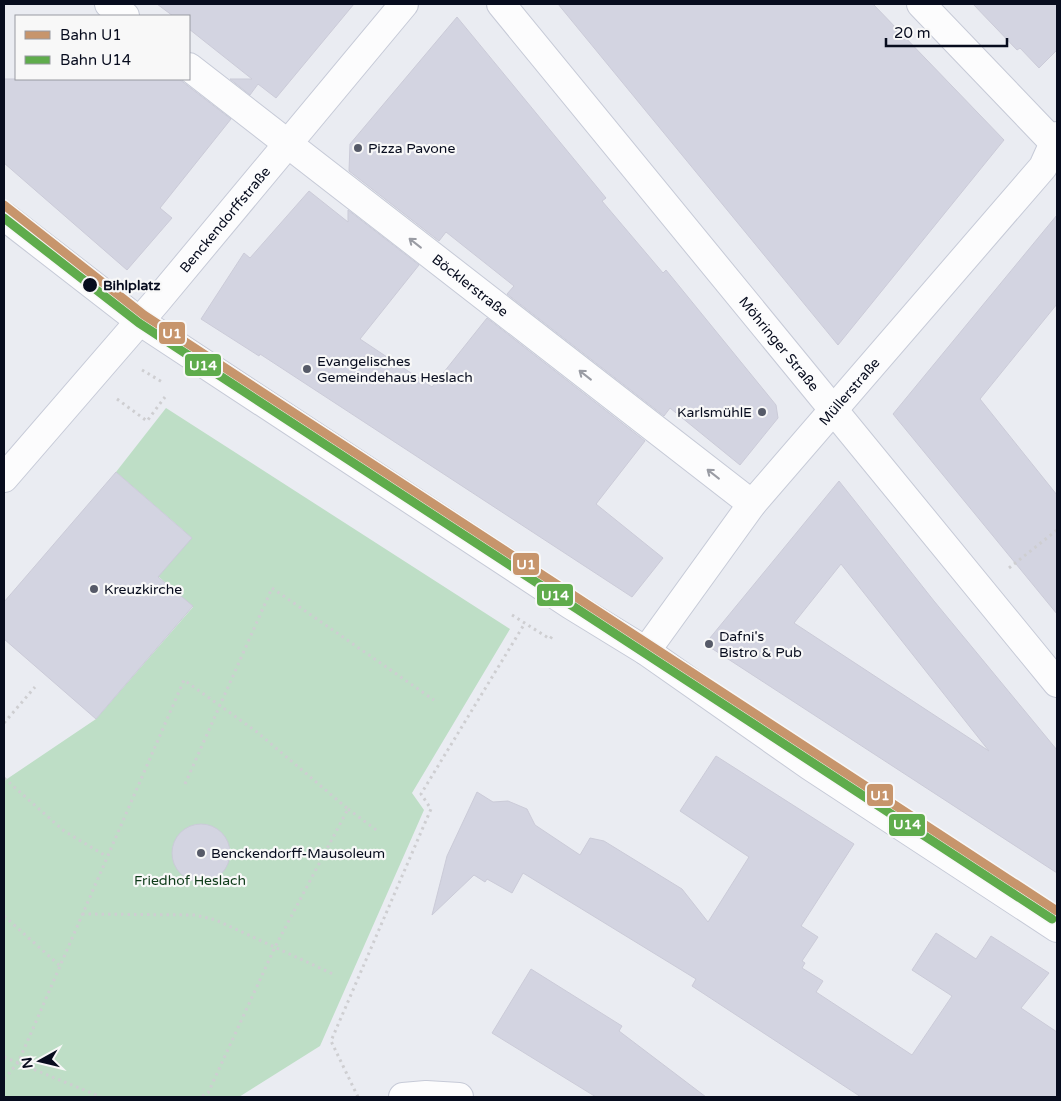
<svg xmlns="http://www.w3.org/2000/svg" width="1061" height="1101" viewBox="0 0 1061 1101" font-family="'Varela Round',sans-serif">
	<rect width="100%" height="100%" fill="#eaecf2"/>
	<path fill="#bedec6" d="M166,408L510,629L412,793L424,810L320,1046L239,1097H4V781L96,719L193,607L150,569L183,530L116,472Z"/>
	<g fill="#d3d4e1" stroke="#cbcbd8" fill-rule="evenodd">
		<path d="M157,4H354L276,98L258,84L250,95L230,79H252L189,29V16H173Z"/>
		<path d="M558,4H873L1004,140L838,345Z"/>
		<path d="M973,4H1057V50L1039,68L1020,48L1017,50Z"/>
		<path d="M457,17L606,198L602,201L663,273L666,270L776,405L778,418L740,465L670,408L664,416L507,294L514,286L446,232L439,241L349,171L350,144Z"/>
		<path d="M4,79H179L231,119L160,208L172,218L127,270L4,163Z"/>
		<path d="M309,191L348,222V210L419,265L360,339L432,387L487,318L645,441L596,504L663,558L632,597L260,354L259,356L201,319L244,253L250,258Z"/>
		<path d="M1057,215V304L980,399L1057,495V614L893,414Z"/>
		<path d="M116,472L192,538L158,577L193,606L96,719L4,639V602Z"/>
		<path d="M839,481L934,601L1057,750V873L705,644ZM841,564L989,751L794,623Z"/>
		<path d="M716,756L854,844L801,926L818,937L802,961L805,963L802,968L823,981L816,992L912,1055L952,996L912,970L936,933L976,959L991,936L1049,973L1021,1008L1057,1032V1097H861L692,986L696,979L523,873L512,893L487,879L485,882L474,875L432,915L447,856L477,792L493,802L508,801L527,809L535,825L580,855L590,838L604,841L682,889L708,922L749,857L680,811Z"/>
		<circle cx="201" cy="853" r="29"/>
		<path d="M531,969L622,1026L619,1031L706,1097H596L492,1033Z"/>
	</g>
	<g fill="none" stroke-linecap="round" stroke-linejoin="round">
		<defs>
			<g id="minor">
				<path d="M109,4L125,16"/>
				<path id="s1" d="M501,4L1057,683"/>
				<path d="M921,4L1057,146"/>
				<path id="s2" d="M189,67L752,504"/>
				<path d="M4,216L138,320L571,605L646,651L810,766L1057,928"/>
				<path id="s3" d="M4,478L157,301L404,4"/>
				<path id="s4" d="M646,651L752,504L1043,167L1057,136"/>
				<path d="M403,1097L426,1095L459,1097"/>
			</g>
		</defs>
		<use href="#minor" stroke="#c6cad7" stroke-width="30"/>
		<g stroke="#ceced1" stroke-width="3" stroke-dasharray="2.5 4" stroke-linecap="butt">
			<path d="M142,370L164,383"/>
			<path d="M117,399L147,421L165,397"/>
			<path d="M1009,568L1057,530"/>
			<path d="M512,615L550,639L553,635"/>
			<path d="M4,723L35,687"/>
			<path d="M4,778L64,831L106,856"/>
			<path d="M185,784L272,588L434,700"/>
			<path d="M348,809L379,832"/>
			<path d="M82,914L195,915L216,920L335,975"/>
			<path d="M4,916L59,965"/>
			<path d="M4,1057L101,1097"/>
			<path d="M4,1079L18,1063L184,680L257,732L348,809L275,947L208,1093L201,1097"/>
			<path d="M358,1097L331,1041L431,809L421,794L525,623"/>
		</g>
		<use href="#minor" stroke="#fcfcfd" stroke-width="28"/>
		<defs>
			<path id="rail-1" d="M4,205L144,315L1057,911"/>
			<path id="rail-2" d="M4,218L139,323L1052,919"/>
		</defs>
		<use href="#rail-1" stroke="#f8f8f8" stroke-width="12"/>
		<use href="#rail-2" stroke="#f8f8f8" stroke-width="12"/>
		<use href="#rail-1" stroke="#c7956c" stroke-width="9"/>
		<use href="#rail-2" stroke="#5fac4c" stroke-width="9"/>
	</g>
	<defs><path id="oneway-shaft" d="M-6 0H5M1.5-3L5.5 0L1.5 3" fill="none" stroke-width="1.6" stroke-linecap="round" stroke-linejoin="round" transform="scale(1.25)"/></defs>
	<g stroke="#9a9ca4">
		<use href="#oneway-shaft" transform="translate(415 243) rotate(-142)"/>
		<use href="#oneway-shaft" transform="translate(585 375) rotate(-142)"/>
		<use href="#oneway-shaft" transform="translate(713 474) rotate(-142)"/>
	</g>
	<g fill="#565a68" stroke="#f8f8f8" stroke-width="2">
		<circle cx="358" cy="148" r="5"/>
		<circle cx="307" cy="369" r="5"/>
		<circle cx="762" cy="412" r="5"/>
		<circle cx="94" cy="589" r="5"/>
		<circle cx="709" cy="644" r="5"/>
		<circle cx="201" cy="853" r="5"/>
	</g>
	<circle fill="#070c1e" stroke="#f8f8f8" stroke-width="2" cx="90" cy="285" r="8"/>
	<g text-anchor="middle" stroke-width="4.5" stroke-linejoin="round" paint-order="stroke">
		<g font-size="14" fill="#070c1e" stroke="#f8f8f8" text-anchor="start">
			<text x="368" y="153">Pizza Pavone</text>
			<text x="317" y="366">Evangelisches<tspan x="317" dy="16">Gemeindehaus Heslach</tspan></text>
			<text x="752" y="417" text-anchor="end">KarlsmühlE</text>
			<text x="104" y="594">Kreuzkirche</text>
			<text x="719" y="641">Dafni's<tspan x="719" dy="16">Bistro &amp; Pub</tspan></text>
			<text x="211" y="858">Benckendorff-Mausoleum</text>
		</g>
		<g font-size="14" fill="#070c1e" stroke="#f8f8f8">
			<text dy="5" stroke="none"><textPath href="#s3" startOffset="340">Benckendorffstraße</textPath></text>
			<text dy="5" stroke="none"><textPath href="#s2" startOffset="356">Böcklerstraße</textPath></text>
			<text dy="5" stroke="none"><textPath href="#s1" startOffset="439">Möhringer Straße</textPath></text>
			<text dy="5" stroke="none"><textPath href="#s4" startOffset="330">Müllerstraße</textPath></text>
		</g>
		<g font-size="14" font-weight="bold" fill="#070c1e" stroke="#f8f8f8" text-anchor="start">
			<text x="103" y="290">Bihlplatz</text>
		</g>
		<g font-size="14" fill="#0f3c1a" stroke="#f8f8f8">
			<text x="190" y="885">Friedhof Heslach</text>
		</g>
	</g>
	<g stroke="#f8f8f8" stroke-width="2">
		<rect x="158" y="321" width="28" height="24" rx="5" fill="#c7956c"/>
		<rect x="184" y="353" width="38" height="24" rx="5" fill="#5fac4c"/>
		<rect x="512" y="552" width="28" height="24" rx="5" fill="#c7956c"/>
		<rect x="536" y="583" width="38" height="24" rx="5" fill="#5fac4c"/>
		<rect x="866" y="783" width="28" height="24" rx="5" fill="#c7956c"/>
		<rect x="888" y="813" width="38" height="24" rx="5" fill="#5fac4c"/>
	</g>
	<g font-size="14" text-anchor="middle" font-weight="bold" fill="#fff">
		<text x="172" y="338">U1</text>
		<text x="203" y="370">U14</text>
		<text x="526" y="569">U1</text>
		<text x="555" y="600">U14</text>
		<text x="880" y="800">U1</text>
		<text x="907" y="829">U14</text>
	</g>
	<rect width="1061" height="1101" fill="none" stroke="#070c1e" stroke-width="10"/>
	<rect x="15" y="15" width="175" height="65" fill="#f8f8f8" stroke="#989aa1"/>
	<rect x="25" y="31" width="25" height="8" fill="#c7956c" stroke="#989aa1"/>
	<text x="60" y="40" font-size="15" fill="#070c1e">Bahn U1</text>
	<rect x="25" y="56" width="25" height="8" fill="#5fac4c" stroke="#989aa1"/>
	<text x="60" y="65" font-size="15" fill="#070c1e">Bahn U14</text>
	<g transform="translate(40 1061) rotate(262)" stroke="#f8f8f8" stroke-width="4" paint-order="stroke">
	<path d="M0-4L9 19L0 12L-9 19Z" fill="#070c1e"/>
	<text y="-8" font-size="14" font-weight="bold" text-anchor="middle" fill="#070c1e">N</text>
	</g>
	<path d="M886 38v8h121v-8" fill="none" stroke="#070c1e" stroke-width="2.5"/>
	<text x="894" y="38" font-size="15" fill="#070c1e" stroke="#f8f8f8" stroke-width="4" paint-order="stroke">20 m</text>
</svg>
